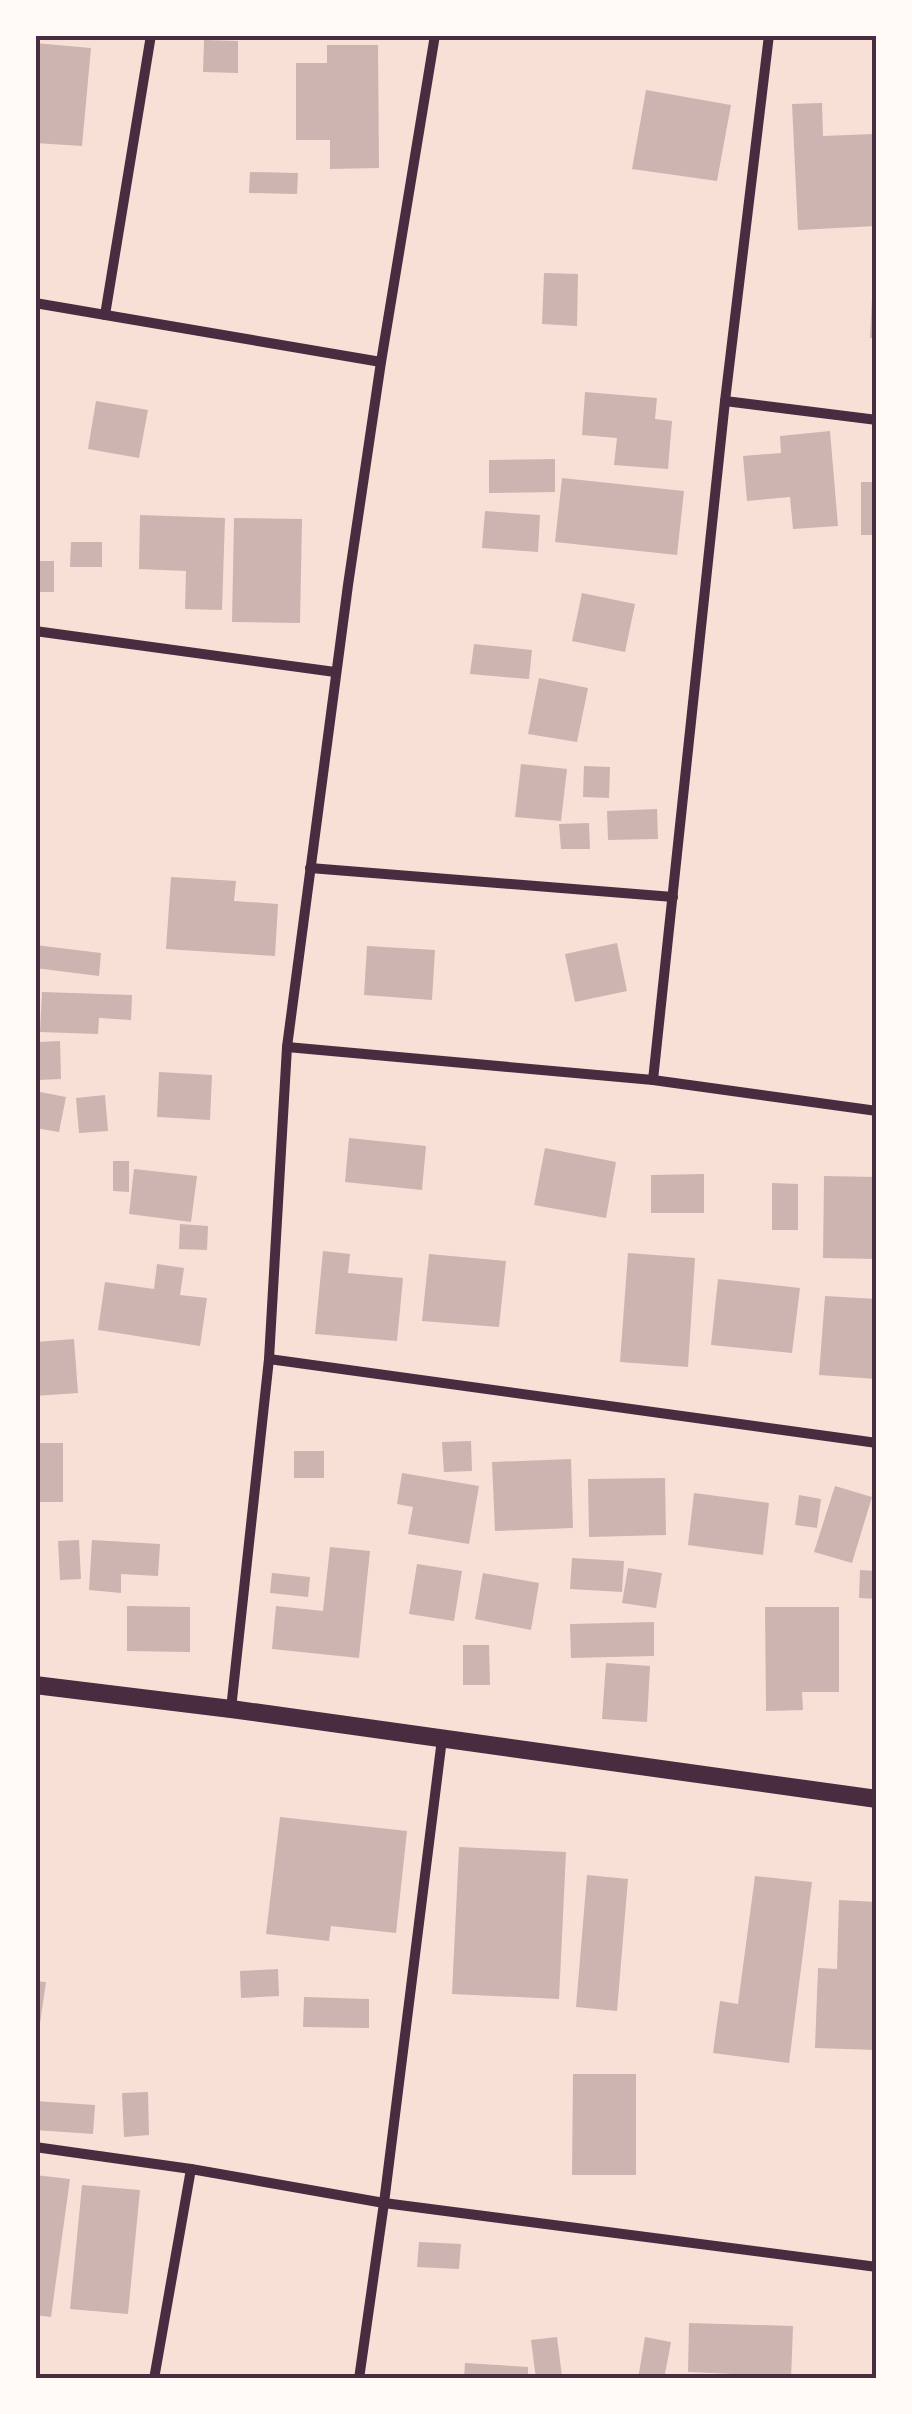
<svg xmlns="http://www.w3.org/2000/svg" width="912" height="2414" viewBox="0 0 912 2414" font-family="Jost,sans-serif">
	<rect width="100%" height="100%" fill="#f7e1d7"/>
	<g fill="#ccb4b1">
		<path d="M204,40L238,41V73L203,72Z"/>
		<path d="M35,43L91,48L82,146L35,143Z"/>
		<path d="M327,45H378L379,168L330,169V140H296V63H327Z"/>
		<path d="M646,90L731,105L717,181L632,169Z"/>
		<path d="M822,103L823,136L873,134L876,226L798,230L792,104Z"/>
		<path d="M250,172L298,173L297,194L249,193Z"/>
		<path d="M544,273L578,274L577,326L542,324Z"/>
		<path d="M873,278H877V338H870Z"/>
		<path d="M585,392L657,398L655,419L672,421L668,469L614,465L617,438L582,435Z"/>
		<path d="M96,401L148,410L139,458L88,449Z"/>
		<path d="M830,431L838,526L793,529L790,497L747,501L743,456L781,453L780,436Z"/>
		<path d="M555,459V492L489,493V460Z"/>
		<path d="M562,478L684,491L677,555L555,542Z"/>
		<rect x="861" y="482" width="16" height="53"/>
		<path d="M485,511L540,515L538,552L482,548Z"/>
		<path d="M140,515L225,518L222,610L185,609L186,571L139,569Z"/>
		<path d="M234,518L302,519L300,623L232,622Z"/>
		<path d="M71,542H102V567H70Z"/>
		<rect x="35" y="561" width="19" height="31"/>
		<path d="M582,593L635,604L625,652L572,641Z"/>
		<path d="M474,644L532,650L529,679L470,674Z"/>
		<path d="M539,678L588,688L577,742L528,734Z"/>
		<path d="M521,764L567,769L561,821L515,817Z"/>
		<path d="M584,766L610,767L609,798L583,797Z"/>
		<path d="M657,809L658,839L608,840L607,811Z"/>
		<path d="M589,823L590,849H561L559,824Z"/>
		<path d="M171,877L236,881L234,901L278,904L275,956L166,949Z"/>
		<path d="M617,943L627,991L575,1002L565,954Z"/>
		<path d="M35,945L101,953L99,976L35,968Z"/>
		<path d="M367,946L435,950L432,1000L364,995Z"/>
		<path d="M42,992L132,995L131,1020L99,1018L98,1034L40,1032Z"/>
		<path d="M60,1041L61,1079L39,1080L37,1042Z"/>
		<path d="M159,1072L212,1075L210,1120L157,1117Z"/>
		<path d="M35,1091L66,1097L59,1132L35,1128Z"/>
		<path d="M105,1095L108,1131L79,1133L76,1098Z"/>
		<path d="M349,1138L426,1146L422,1190L345,1182Z"/>
		<path d="M545,1148L616,1162L606,1218L534,1205Z"/>
		<path d="M113,1161H129V1192L113,1191Z"/>
		<path d="M134,1169L197,1176L191,1222L129,1214Z"/>
		<path d="M704,1174V1213H651V1175Z"/>
		<path d="M824,1176L877,1177V1259L823,1258Z"/>
		<path d="M772,1183L798,1184V1230H772Z"/>
		<path d="M180,1224L208,1226L207,1250L179,1249Z"/>
		<path d="M323,1251L350,1254L348,1273L403,1278L397,1341L315,1334Z"/>
		<path d="M628,1253L695,1258L688,1367L620,1362Z"/>
		<path d="M429,1254L506,1261L499,1327L422,1321Z"/>
		<path d="M157,1264L184,1268L180,1295L207,1298L200,1346L98,1330L105,1282L154,1289Z"/>
		<path d="M718,1279L800,1288L792,1353L711,1345Z"/>
		<path d="M825,1296L877,1299V1379L819,1375Z"/>
		<path d="M74,1339L78,1393L35,1396V1342Z"/>
		<path d="M471,1441L472,1471L444,1472L442,1442Z"/>
		<rect x="35" y="1443" width="28" height="59"/>
		<rect x="294" y="1451" width="30" height="27"/>
		<path d="M571,1459L573,1528L495,1531L492,1462Z"/>
		<path d="M402,1473L479,1486L469,1544L408,1534L413,1507L397,1504Z"/>
		<path d="M665,1478L666,1535L589,1537L588,1479Z"/>
		<path d="M835,1486L872,1497L852,1563L814,1552Z"/>
		<path d="M694,1493L769,1503L763,1555L688,1545Z"/>
		<path d="M799,1495L821,1499L817,1528L795,1525Z"/>
		<path d="M79,1540L81,1579L60,1580L58,1541Z"/>
		<path d="M92,1540L160,1544L158,1576L121,1574V1593L89,1590Z"/>
		<path d="M330,1547L370,1551L359,1658L272,1649L276,1606L323,1611Z"/>
		<path d="M572,1558L624,1561L622,1592L570,1589Z"/>
		<path d="M417,1564L462,1571L454,1621L409,1614Z"/>
		<path d="M628,1568L662,1573L656,1608L622,1603Z"/>
		<path d="M860,1570L877,1571V1599L859,1598Z"/>
		<path d="M272,1573L310,1577L308,1597L270,1593Z"/>
		<path d="M483,1573L539,1583L531,1630L475,1619Z"/>
		<path d="M127,1606L190,1607V1652L127,1651Z"/>
		<path d="M765,1607H839V1692H802L803,1710L766,1711Z"/>
		<path d="M654,1622V1656L571,1658L570,1624Z"/>
		<path d="M463,1645H489L490,1685H463Z"/>
		<path d="M606,1663L650,1666L647,1722L602,1719Z"/>
		<path d="M280,1817L407,1831L396,1933L331,1926L329,1941L266,1934Z"/>
		<path d="M459,1847L566,1852L559,1999L452,1994Z"/>
		<path d="M587,1875L628,1879L617,2011L576,2007Z"/>
		<path d="M755,1876L812,1882L789,2063L713,2053L720,2001L738,2004Z"/>
		<path d="M839,1900L877,1902V2050L815,2048L818,1968L837,1969Z"/>
		<path d="M278,1969L279,1996L241,1998L240,1971Z"/>
		<path d="M35,1981L46,1982L37,2044H35Z"/>
		<path d="M304,1997L369,1999V2028L303,2027Z"/>
		<path d="M573,2074H636V2175H572Z"/>
		<path d="M148,2092L149,2135L124,2137L122,2093Z"/>
		<path d="M35,2101L95,2105L93,2134L35,2130Z"/>
		<path d="M35,2175L70,2179L51,2317L35,2315Z"/>
		<path d="M82,2185L140,2190L128,2314L70,2309Z"/>
		<path d="M419,2242L461,2244L459,2269L417,2267Z"/>
		<path d="M689,2323L793,2326L791,2379H756V2375L688,2372Z"/>
		<path d="M557,2337L562,2376L536,2379L531,2340Z"/>
		<path d="M645,2337L671,2342L664,2379H638Z"/>
		<path d="M465,2363L528,2367V2379H464Z"/>
	</g>
	<g fill="none" stroke-linecap="round" stroke-linejoin="round">
		<g stroke="#4a2c40" stroke-width="10">
			<path d="M35,303L381,362"/>
			<path d="M105,315L151,35"/>
			<path d="M725,401L877,420"/>
			<path d="M35,631L335,672"/>
			<path d="M310,868L673,897"/>
			<path d="M287,1047L653,1080L877,1111"/>
			<path d="M653,1080L725,401L769,35"/>
			<path d="M269,1359L877,1443"/>
			<path d="M231,1709L269,1359L287,1047L348,585L381,362L435,35"/>
			<path d="M35,2147L191,2169L384,2203L877,2267"/>
			<path d="M154,2379L191,2169"/>
			<path d="M359,2379L384,2203L442,1739"/>
		</g>
		<path stroke="#4a2c40" stroke-width="18" d="M35,1685L231,1709L877,1799"/>
	</g>
	<rect width="912" height="2414" fill="none" stroke="#fffaf5" stroke-width="75"/>
	<rect x="38" y="38" width="836" height="2338" fill="none" stroke="#4a2c40" stroke-width="4"/>
</svg>
